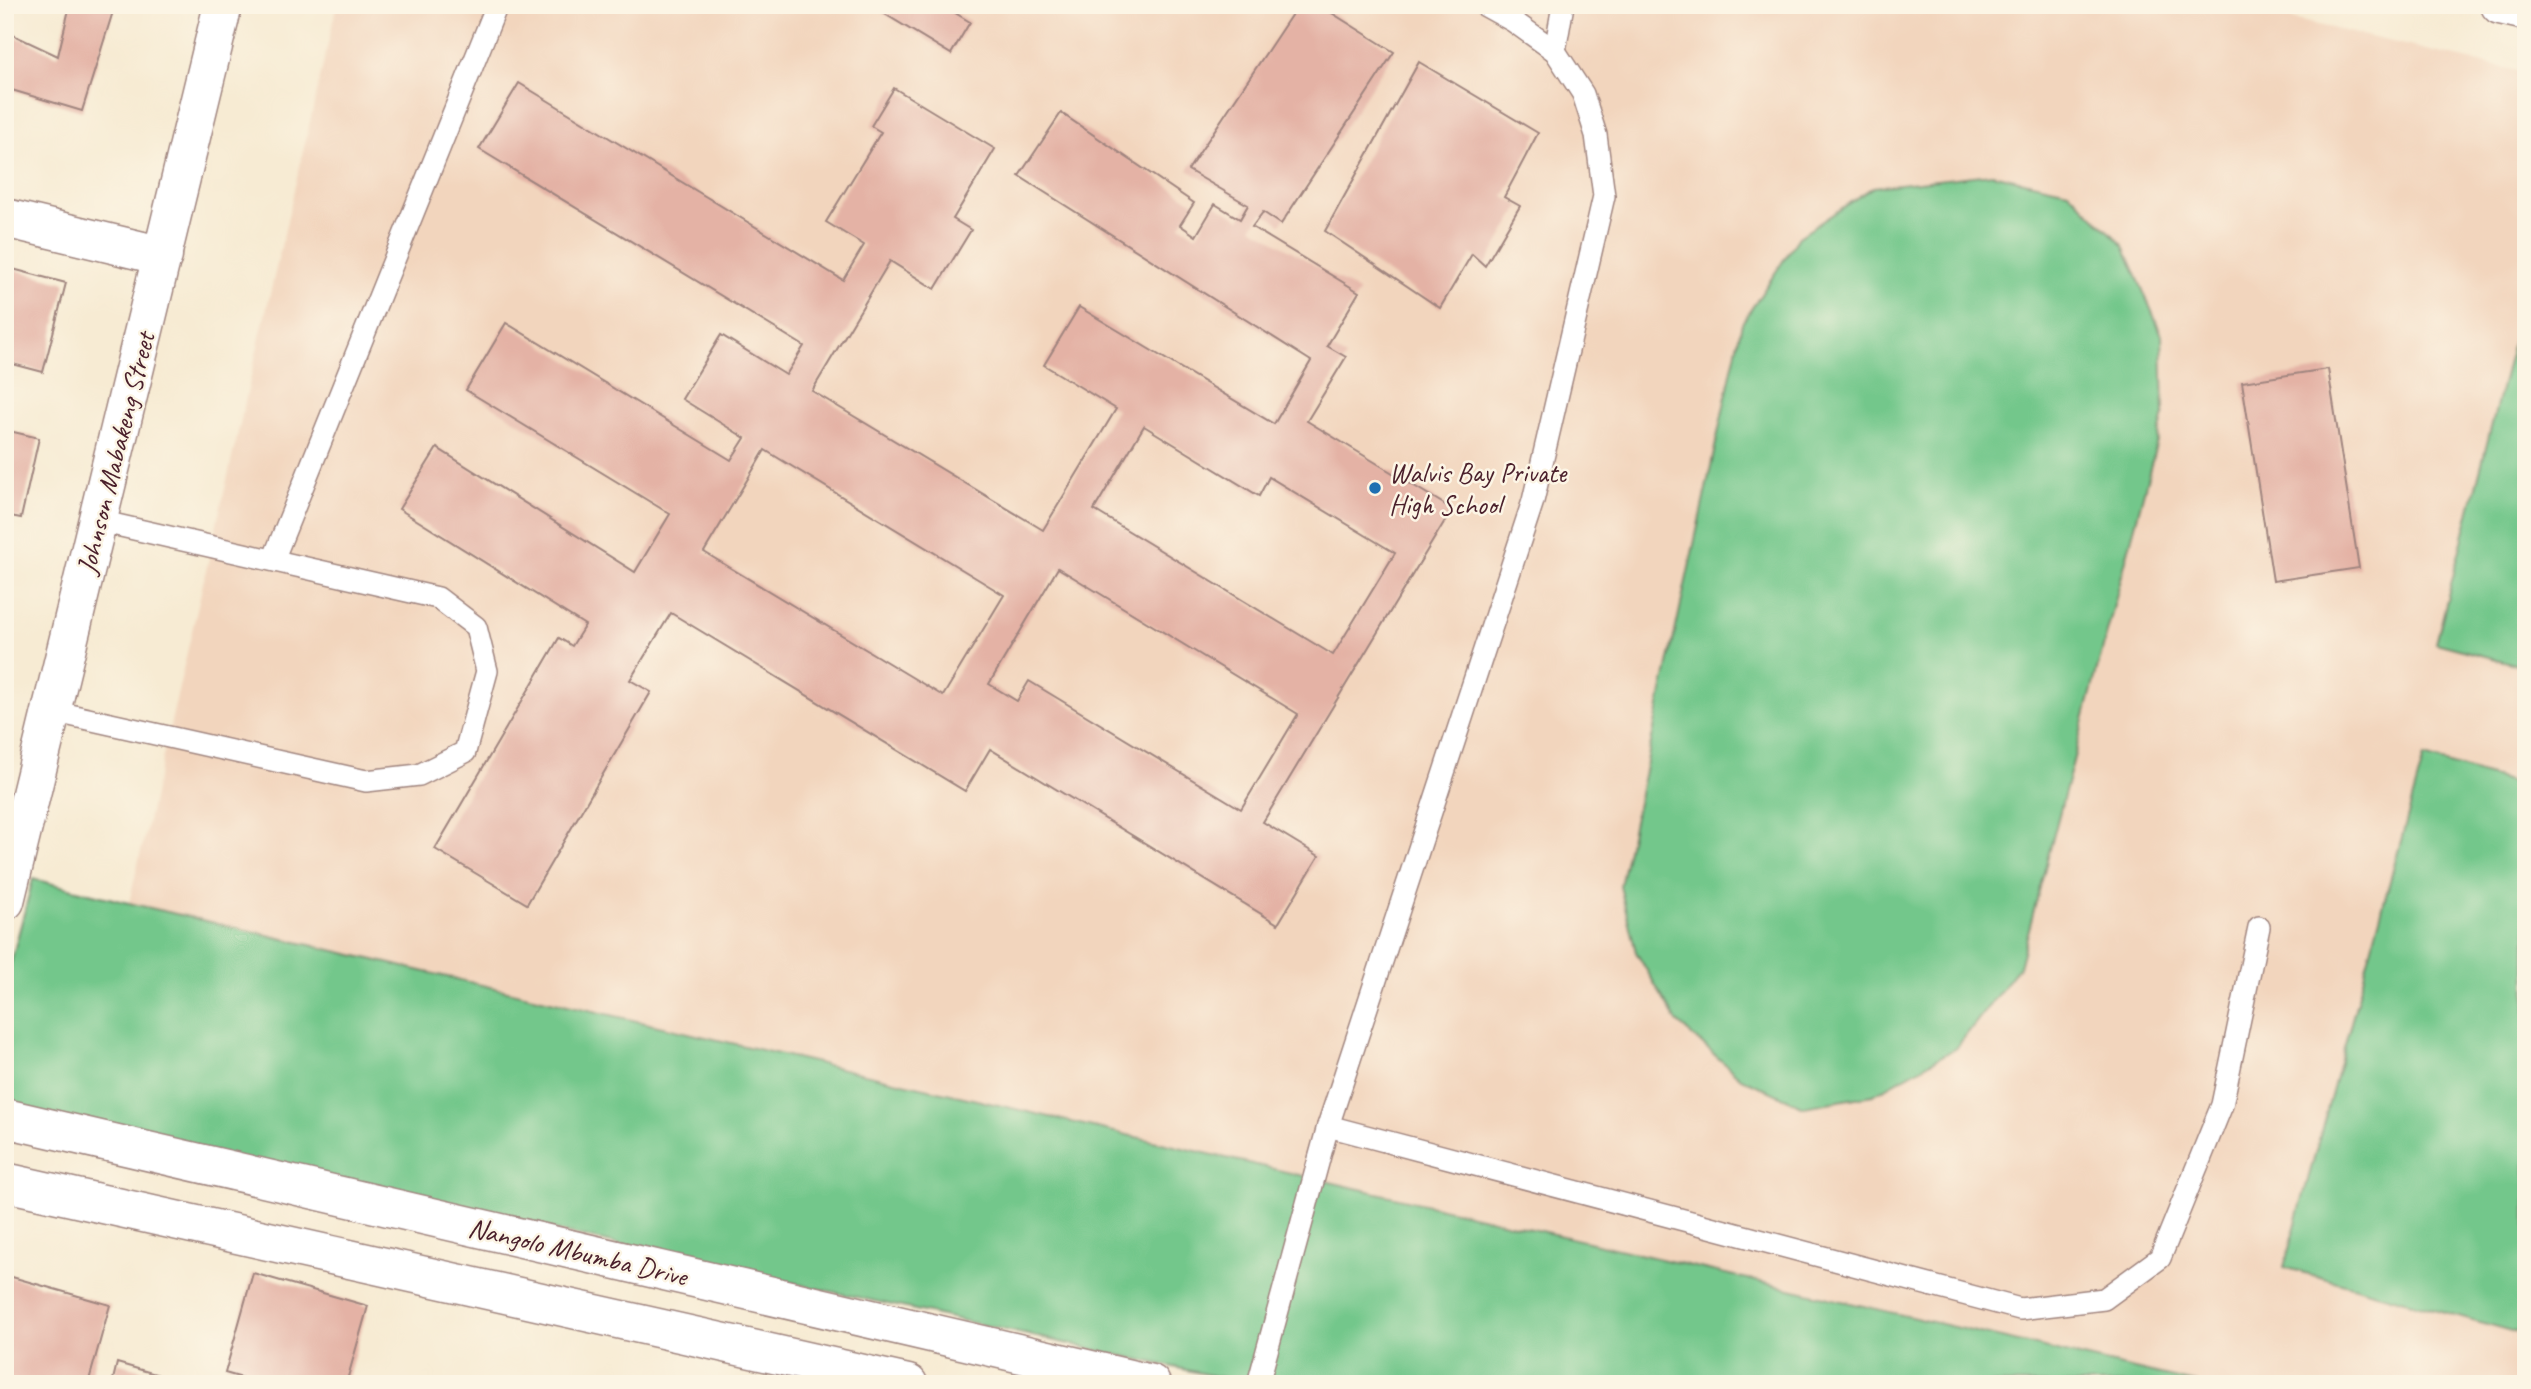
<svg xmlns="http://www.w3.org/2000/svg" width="2531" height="1389" viewBox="0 0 2531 1389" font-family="Caveat,sans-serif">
	<rect width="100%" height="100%" fill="#fcf5e5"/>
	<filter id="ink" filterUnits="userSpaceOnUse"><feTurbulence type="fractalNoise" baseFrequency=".0143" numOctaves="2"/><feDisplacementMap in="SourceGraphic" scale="14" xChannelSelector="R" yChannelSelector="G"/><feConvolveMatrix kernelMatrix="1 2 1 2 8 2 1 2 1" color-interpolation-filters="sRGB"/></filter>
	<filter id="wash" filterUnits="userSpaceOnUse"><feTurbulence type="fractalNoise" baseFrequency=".00686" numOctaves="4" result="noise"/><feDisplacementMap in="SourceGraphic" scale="28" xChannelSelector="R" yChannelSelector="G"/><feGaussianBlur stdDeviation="1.57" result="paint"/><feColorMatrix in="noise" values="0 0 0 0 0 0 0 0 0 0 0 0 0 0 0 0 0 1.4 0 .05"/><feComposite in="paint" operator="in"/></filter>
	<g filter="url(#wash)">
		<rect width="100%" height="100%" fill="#f7ebd3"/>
		<path fill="#f2d5bd" d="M337,5H2231L2526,73V1384H2199L129,903Z"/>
		<g fill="#73c78b" stroke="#5e735b" stroke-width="2">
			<path d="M1992,174L2068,191L2124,246L2162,335L2164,415L2019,967L1956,1048L1873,1095L1804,1107L1741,1078L1677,1022L1636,952L1620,886L1742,323L1799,237L1873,187Z"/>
			<path d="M2526,291V667L2436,643Z"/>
			<path d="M2424,757L2526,786V1335L2284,1267Z"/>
			<path d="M33,879L129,903L2199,1384H1250L5,1109V985Z"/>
		</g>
		<g id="blocks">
			<g fill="#e4b2a5" fill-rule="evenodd">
				<path d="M70,5H115L82,111L5,88V31L58,56Z"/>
				<path d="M870,5H942L970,22L951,54Z"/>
				<path d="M1298,5H1319L1394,52L1281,224L1263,212L1252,227L1359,292L1327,346L1346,357L1307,421L1452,509L1263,822L1319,856L1278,924L990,749L965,791L671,613L630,680L651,692L527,904L435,849L559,638L572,646L585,625L399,509L437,448L635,572L670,514L466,390L506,323L731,460L745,438L682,399L721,335L786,375L804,346L479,149L519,83L843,280L864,245L826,222L881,132L871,126L894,88L995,149L953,219L971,230L935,289L890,261L812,391L1043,530L1116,409L1044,365L1079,307L1274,424L1311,361L1019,176L1061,113L1194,203L1180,225L1196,236L1215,204L1240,219L1248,205L1188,170ZM1144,426L1259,496L1269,477L1395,553L1333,655L1094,510ZM765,450L1004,595L943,696L704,552ZM1058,568L1298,714L1241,809L1029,681L1017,701L989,684Z"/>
				<path d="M1419,62L1538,133L1504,197L1520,206L1485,266L1472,254L1440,308L1325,231Z"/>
				<path d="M5,267L66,283L43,372L5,362Z"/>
				<path d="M2328,369L2359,568L2273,581L2242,382Z"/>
				<path d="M5,430L39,438L21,518L5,515Z"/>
				<path d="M253,1273L368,1306L346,1384H263L225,1373Z"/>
				<path d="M5,1275L110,1305L88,1384H5Z"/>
				<path d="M117,1363L187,1383V1384H112Z"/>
			</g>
		</g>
	</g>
	<g filter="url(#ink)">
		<use href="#blocks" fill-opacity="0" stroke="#a0857f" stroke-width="2"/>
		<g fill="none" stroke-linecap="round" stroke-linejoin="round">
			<defs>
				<g id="service">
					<path d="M1555,51L1563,5"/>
					<path d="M273,560L497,5"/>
					<path d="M52,711L366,781L419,775L465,752L487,671L476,627L438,598L99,521"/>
					<path d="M1328,1126L2020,1309L2104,1299L2160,1258L2222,1105L2259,927"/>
					<path d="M1258,1384L1328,1126L1533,501L1604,196L1596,135L1583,94L1555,51L1513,21L1484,5"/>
				</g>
				<g id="minor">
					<path d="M2500,5L2526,11"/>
					<path d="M5,218L163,256"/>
					<path d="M5,901L223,5"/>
				</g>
				<g id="tertiary">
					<path d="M5,1118L1151,1384"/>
					<path d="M5,1182L908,1384"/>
				</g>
			</defs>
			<use href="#service" stroke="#a0857f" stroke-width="24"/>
			<use href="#minor" stroke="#a0857f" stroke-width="41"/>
			<use href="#tertiary" stroke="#a0857f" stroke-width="41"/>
			<use href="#service" stroke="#fff" stroke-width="21"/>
			<use href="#minor" stroke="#fff" stroke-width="38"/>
			<use href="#tertiary" stroke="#fff" stroke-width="38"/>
		</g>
	</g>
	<circle fill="#1f6fb2" stroke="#fcf5e5" stroke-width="2.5" cx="1375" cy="488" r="7"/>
	<g text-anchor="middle" stroke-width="5" stroke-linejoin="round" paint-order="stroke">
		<g font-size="28" fill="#4a1f2b" stroke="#fcf5e5">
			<text transform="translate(115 453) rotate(-76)" y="10">Johnson Mabakeng Street</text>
			<text transform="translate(578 1251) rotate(13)" y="10">Nangolo Mbumba Drive</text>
		</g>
		<g font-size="28" fill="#4a1f2b" stroke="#fcf5e5" text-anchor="start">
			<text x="1389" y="482">Walvis Bay Private<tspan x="1389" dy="32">High School</tspan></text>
		</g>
	</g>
	<rect width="2531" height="1389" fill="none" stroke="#fcf5e5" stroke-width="28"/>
</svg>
